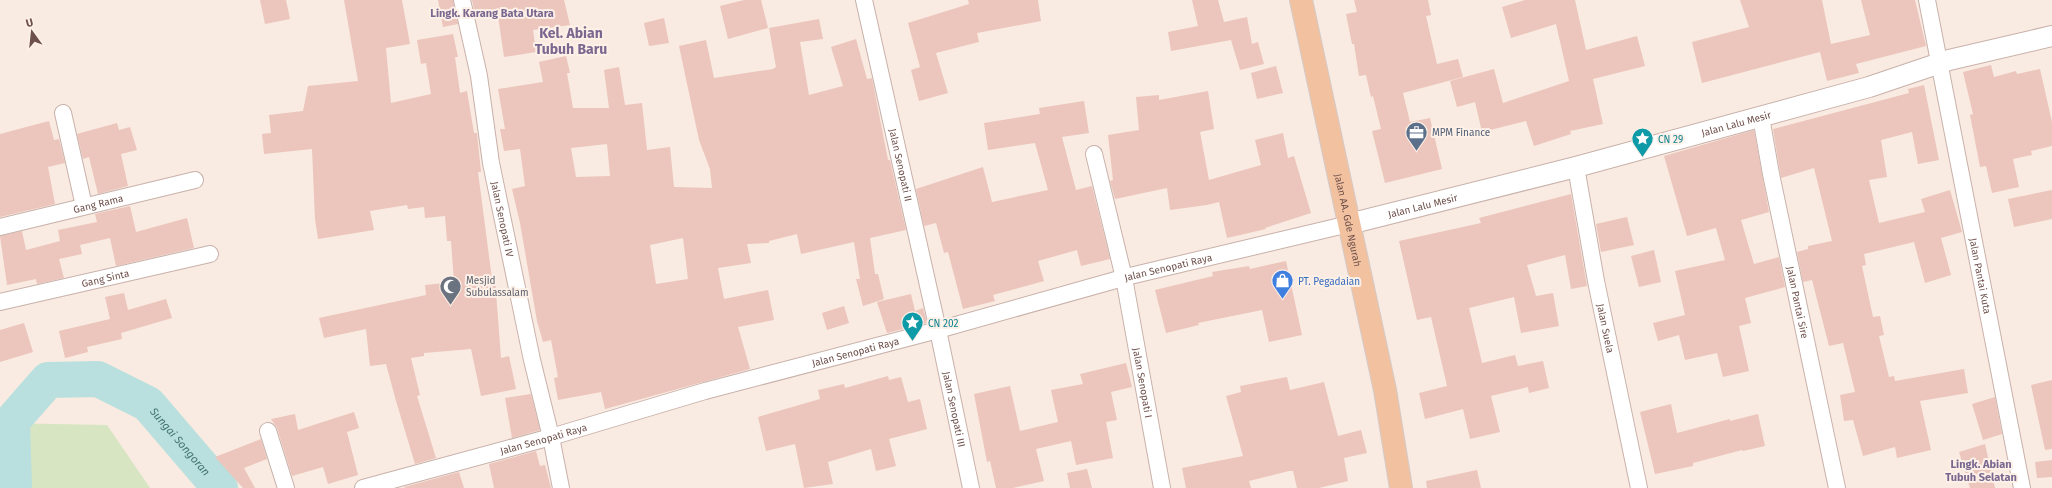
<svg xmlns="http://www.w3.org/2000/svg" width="2052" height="488" viewBox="0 0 2052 488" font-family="'Fira Sans',sans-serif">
	<rect width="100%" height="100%" fill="#f9ebe1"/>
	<path fill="#d7e5c2" d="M0,423L107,425L150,488H0Z"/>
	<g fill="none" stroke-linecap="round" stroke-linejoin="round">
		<path stroke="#b9e0de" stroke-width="36" id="s1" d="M14,488L12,421L48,380L98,379L148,404L220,488"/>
	</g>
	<g fill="#ecc5bc" fill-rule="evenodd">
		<path d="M260,0H286L290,19L265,24Z"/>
		<path d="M344,0H402L410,44L386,48L391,103L431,94L426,63L421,64L417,40L453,34L458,57H455L460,93L467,91L474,133H477L481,172H478L492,279H495L501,358L509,356L516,389L481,396L471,349L424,353V356L411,358L420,395L417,396L436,458L415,464L396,401L386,364L370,366L366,329L324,338L319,318L426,295L425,285L454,282L451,241H447L445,216L425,218L424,207L408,209L407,205L370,211L374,230L318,239L315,219L312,149L264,154L262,134L271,133L269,115L303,111L308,86L358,81Z"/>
		<path d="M438,0H453L458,24L443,27Z"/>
		<path d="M472,0H564L570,25L533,30L536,52L504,57L497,9L475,15Z"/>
		<path d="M744,0H761L768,28L728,39L720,6Z"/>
		<path d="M968,0H1038L1041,21L977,33L979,42L936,53L948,93L919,101L911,70L920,67L908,23L969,4Z"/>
		<path d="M1192,0H1218L1224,22L1247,17L1252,44L1258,42L1264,64L1240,70L1231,40L1171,51L1168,32L1198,26Z"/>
		<path d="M1354,0H1428L1431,15L1426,16L1437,64L1458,59L1463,77L1403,93L1410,122L1430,118L1442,169L1385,183L1372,131L1381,129L1373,96L1371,97L1366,75L1359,76L1354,44H1352L1346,14L1357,12Z"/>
		<path d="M1525,0H1575L1586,50L1637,36L1645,66L1593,79L1603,124L1570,131L1571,134L1534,146L1526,121L1482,132L1475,102L1457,107L1450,81L1494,69L1503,103L1569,81L1556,24L1511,38L1502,7Z"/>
		<path d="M1740,0H1822L1831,44L1870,35L1861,0H1915L1926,46L1856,64L1859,73L1827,81L1820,52L1702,83L1692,42L1749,27Z"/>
		<path d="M664,18L669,43L649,46L644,23Z"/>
		<path d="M819,19L823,39L800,42L809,95L843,86L831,47L856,39L867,79L872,78L888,160H890L906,230L870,238L875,274H878L884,299L863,306L856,279H860L854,242L801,254L797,234L769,241V243L747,244L751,263L718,268L724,299L768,290L774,320L738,327L750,369L605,409L601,392L558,400L554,378L558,377L551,340L543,342L537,321L520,223L512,189L525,186L520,149L504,151L500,129H505L498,89L543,82L539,62L566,56L570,73H567L573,108H609L604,70L619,67L625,105L642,103L647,150L670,147L674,187L712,188L710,169L699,140L679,46L706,40L714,78L773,69L776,67L769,28ZM607,144L610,176L576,177L571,148ZM683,238L688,279L656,284L650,245Z"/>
		<path d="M1991,65L1994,77L2016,71L2017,74L2040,69L2052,122V146L2031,151L2032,155L2013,159L2019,187L1992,193L1986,166L1980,167L1970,115L1973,114L1963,72Z"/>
		<path d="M1276,66L1283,93L1257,99L1251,73Z"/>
		<path d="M1924,85L1939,160L1918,164L1912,132L1881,140L1887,177L1869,180L1879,223L1925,212L1921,199L1950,190L1962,232L1941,238L1951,275L1925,283L1914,242L1864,254L1866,265L1862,266L1873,317L1880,316L1884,335L1879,336L1889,377L1894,376L1895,381L1964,369L1968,393L1920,401L1931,450L1897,458L1895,447L1863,456L1853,420L1844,421L1840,395L1855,392L1843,343L1829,346L1812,280L1803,282L1797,252L1808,249V246L1832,241L1814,168L1781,178L1773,129L1909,93L1908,89Z"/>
		<path d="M1208,91L1214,129L1200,132L1209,180L1261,165L1255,140L1283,133L1288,158L1294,156L1311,213L1265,228L1266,229L1227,238L1219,202L1207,205L1170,210L1167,188L1115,199L1110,181L1113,180L1108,135L1139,130L1136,97L1159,95V100Z"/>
		<path d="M1084,101L1089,133L1062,137L1076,190L1092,186L1110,259L1081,266L1077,250L1038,261L1044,281L993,295L995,301L963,309L948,252L944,253L936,223L924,226L916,189L983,167L992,202L1048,190L1035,143L988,150L984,123L1040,114L1039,108Z"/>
		<path d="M49,121L54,140L59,139L65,163L48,167L55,204L0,217V134Z"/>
		<path d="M117,123L119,130L130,127L137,150L121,154L128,186L98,194L89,157L83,159L77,134Z"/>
		<path d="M1754,130L1769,212L1741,220L1754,264L1779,257L1785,287L1745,298L1751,323L1739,326L1749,371L1723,377L1717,353L1685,360L1679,335L1658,341L1653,323L1685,315L1675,271L1725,260L1716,228L1687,236L1664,156Z"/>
		<path d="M2052,190V219L2014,227L2008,199Z"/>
		<path d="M1571,194L1587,286L1571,289L1565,255L1527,265L1536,296L1553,293L1559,326L1521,333L1514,297L1469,308L1482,363L1515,355L1518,366L1543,361L1549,388L1529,393L1528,387L1491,396L1500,432L1470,439L1463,409L1425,419L1419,393L1447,386L1431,317L1417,320L1399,241L1481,223L1479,218Z"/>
		<path d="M130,206L136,232L187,218L194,248L116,266L110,238L80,245L82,254L59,259L64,278L37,284L36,279L7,285L0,236L22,231L26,250L60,241L58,230L97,222L95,214Z"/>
		<path d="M1627,217L1634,245L1601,252L1596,224Z"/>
		<path d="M1654,250L1661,282L1639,287L1631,256Z"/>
		<path d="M1286,261L1302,335L1269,342L1262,310L1198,323L1199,325L1166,333L1155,290L1213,276L1212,272L1249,266L1250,269Z"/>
		<path d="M124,293L128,310L166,299L172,318L121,333L122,339L87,347L88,352L65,358L59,331L110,319L105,297Z"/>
		<path d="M911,294L915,311L923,308L927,323L887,333L877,302Z"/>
		<path d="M844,306L849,323L827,330L822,313Z"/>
		<path d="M24,323L33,352L0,362V330Z"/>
		<path d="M1126,363L1132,387L1111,392L1117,420L1106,422L1113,458L1076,465L1071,441L1036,449L1044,481L1013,488H996L990,461L987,462L974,394L1010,386L1020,431L1058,422L1051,390L1083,384L1080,374Z"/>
		<path d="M888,376L889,380L901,377L908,402L920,399L927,429L889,439L896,466L876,471L871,449L828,462L833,484L804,488L795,444L766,451L758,417L820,399L818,390L844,384L845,388Z"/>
		<path d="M1287,377L1290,390L1324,382L1338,436L1361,430L1367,453L1344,458L1348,481L1319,488H1297L1293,471H1289L1249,481L1251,488H1186L1182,468L1243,456L1226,396L1241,392L1240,386Z"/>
		<path d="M2052,380V449L2045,450L2031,385Z"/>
		<path d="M531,394L540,430L512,438L505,398Z"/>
		<path d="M1995,397L2002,434L1983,440L1972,404Z"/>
		<path d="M1671,404L1677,433L1730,419V421L1758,414L1765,446L1743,451L1742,450L1693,463V466L1655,474L1640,412Z"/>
		<path d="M354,412L359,428L347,432L358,475L328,484L323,467L292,476L277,428L271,419L295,414L298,430Z"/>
		<path d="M261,439L267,459L244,468L255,488H243L215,457Z"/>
		<path d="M1985,444L1995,488H1970L1959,452Z"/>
		<path d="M536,451L540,466L545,465L551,488H494L489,464Z"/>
		<path d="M2052,460V477L2037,478L2035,462Z"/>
		<path d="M1087,469L1092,488H1070L1067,473Z"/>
		<path d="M1477,470L1481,488H1427L1426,481Z"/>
		<path d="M459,472L464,488H405L404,487Z"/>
	</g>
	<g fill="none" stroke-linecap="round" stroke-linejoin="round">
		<defs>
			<g id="minor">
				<path id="s2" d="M462,0L479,76L491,163L532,360L551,437L561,488"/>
				<path id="s3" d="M864,0L938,330L971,488"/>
				<path id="s4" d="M1927,0L2022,488"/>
				<path d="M63,113L84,206"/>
				<path id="s5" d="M1761,117L1771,174L1837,488"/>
				<path id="s6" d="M1094,154L1124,278L1162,488"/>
				<path id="s7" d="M1576,167L1596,281L1639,488"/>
				<path id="s8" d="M0,227L195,180"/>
				<path id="s9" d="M0,302L210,254"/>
				<path d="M268,431L286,488"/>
				<path id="s10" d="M363,488L551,437L705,391L938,330L1130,276L1349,224"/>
			</g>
			<g id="tertiary">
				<path id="s11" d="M1349,224L1576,167L1869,87L1949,60L2052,36"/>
			</g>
			<g id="primary">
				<path id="s12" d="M1301,0L1385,390L1401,488"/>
			</g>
		</defs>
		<use href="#minor" stroke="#c8b1aa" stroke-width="18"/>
		<use href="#tertiary" stroke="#c8b1aa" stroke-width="22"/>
		<use href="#primary" stroke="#d4cac9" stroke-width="24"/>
		<use href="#minor" stroke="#fff" stroke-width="16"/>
		<use href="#tertiary" stroke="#fff" stroke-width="20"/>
		<use href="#primary" stroke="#f2c2a0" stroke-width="22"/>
	</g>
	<defs>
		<symbol id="office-pin" viewBox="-11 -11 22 30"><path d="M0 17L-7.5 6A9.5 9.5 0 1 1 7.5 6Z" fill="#5c6f8a" stroke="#fdf0e7"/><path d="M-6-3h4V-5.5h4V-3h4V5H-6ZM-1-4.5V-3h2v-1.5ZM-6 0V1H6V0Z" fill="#fff"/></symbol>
		<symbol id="sight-pin" viewBox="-11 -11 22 30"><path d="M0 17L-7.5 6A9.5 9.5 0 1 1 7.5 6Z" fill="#0f9aa8" stroke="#fdf0e7"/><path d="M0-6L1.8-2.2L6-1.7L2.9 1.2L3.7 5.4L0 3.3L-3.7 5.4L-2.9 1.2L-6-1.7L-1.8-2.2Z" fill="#fff"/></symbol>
		<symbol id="shop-pin" viewBox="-11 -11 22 30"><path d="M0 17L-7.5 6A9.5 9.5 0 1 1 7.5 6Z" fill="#3f7fe0" stroke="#fdf0e7"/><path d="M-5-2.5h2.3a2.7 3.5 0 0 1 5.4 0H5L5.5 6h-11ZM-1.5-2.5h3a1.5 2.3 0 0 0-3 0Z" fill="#fff"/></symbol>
		<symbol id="mosque-pin" viewBox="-11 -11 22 30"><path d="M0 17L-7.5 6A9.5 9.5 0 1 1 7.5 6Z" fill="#6b7280" stroke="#fdf0e7"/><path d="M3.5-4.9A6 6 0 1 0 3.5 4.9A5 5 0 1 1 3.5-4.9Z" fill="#fff"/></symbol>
	</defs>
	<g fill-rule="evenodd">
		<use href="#office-pin" x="1404" y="120" width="25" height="34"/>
		<use href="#sight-pin" x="1630" y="126" width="25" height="34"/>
		<use href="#shop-pin" x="1270" y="268" width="25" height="34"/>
		<use href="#mosque-pin" x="438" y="274" width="25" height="34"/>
		<use href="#sight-pin" x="900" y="310" width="25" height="34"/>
	</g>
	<g text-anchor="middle" stroke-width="4" stroke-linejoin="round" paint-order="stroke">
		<g font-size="10" fill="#6e504b" stroke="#fdf0e7">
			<text dy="4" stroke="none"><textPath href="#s11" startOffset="400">Jalan Lalu Mesir</textPath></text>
			<text dy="4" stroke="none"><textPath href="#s3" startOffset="169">Jalan Senopati II</textPath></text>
			<text dy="4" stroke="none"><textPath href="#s8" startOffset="101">Gang Rama</textPath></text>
			<text dy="4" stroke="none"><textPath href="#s11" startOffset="76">Jalan Lalu Mesir</textPath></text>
			<text dy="4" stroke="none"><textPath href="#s2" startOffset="223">Jalan Senopati IV</textPath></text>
			<text dy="4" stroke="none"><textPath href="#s12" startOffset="225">Jalan AA. Gde Ngurah</textPath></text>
			<text dy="4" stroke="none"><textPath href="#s10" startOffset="835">Jalan Senopati Raya</textPath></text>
			<text dy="4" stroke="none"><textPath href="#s4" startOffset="281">Jalan Pantai Kuta</textPath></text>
			<text dy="4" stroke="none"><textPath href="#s9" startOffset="108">Gang Sinta</textPath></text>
			<text dy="4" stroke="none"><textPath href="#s5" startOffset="189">Jalan Pantai Sire</textPath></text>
			<text dy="4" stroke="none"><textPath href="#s7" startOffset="164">Jalan Suela</textPath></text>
			<text dy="4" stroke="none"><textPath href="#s10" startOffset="511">Jalan Senopati Raya</textPath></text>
			<text dy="4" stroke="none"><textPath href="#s6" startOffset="234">Jalan Senopati I</textPath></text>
			<text dy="4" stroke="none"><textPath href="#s3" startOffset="419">Jalan Senopati III</textPath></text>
			<text dy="4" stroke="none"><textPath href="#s10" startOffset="187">Jalan Senopati Raya</textPath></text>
		</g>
		<g font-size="10" fill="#4e5e75" stroke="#fdf0e7" text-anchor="start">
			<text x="1432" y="136">MPM Finance</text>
		</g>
		<g font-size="10" fill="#0d838f" stroke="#fdf0e7" text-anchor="start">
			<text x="1658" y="143">CN 29</text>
			<text x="928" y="327">CN 202</text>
		</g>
		<g font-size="10" fill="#5b616d" stroke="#fdf0e7" text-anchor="start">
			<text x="466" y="284">Mesjid<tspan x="466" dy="12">Subulassalam</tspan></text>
		</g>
		<g font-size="10" fill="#366cbe" stroke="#fdf0e7" text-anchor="start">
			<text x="1298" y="285">PT. Pegadaian</text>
		</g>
		<g font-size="11" font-weight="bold" fill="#7a6790" stroke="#fdf0e7">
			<text x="492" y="17">Lingk. Karang Bata Utara</text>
			<text x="1981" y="468">Lingk. Abian<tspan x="1981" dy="13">Tubuh Selatan</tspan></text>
		</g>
		<g font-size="11" font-style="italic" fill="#417270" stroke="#fdf0e7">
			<text dy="4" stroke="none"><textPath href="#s1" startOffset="277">Sungai Songoran</textPath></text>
		</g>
		<g font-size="14" font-weight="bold" fill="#7a6790" stroke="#fdf0e7">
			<text x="571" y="38">Kel. Abian<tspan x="571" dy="16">Tubuh Baru</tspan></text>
		</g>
	</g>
	<g transform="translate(32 32) rotate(345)" stroke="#fdf0e7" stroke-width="3" paint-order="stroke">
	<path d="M0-3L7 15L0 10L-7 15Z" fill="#6e504b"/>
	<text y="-6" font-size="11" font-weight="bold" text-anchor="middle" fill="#6e504b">U</text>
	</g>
</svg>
